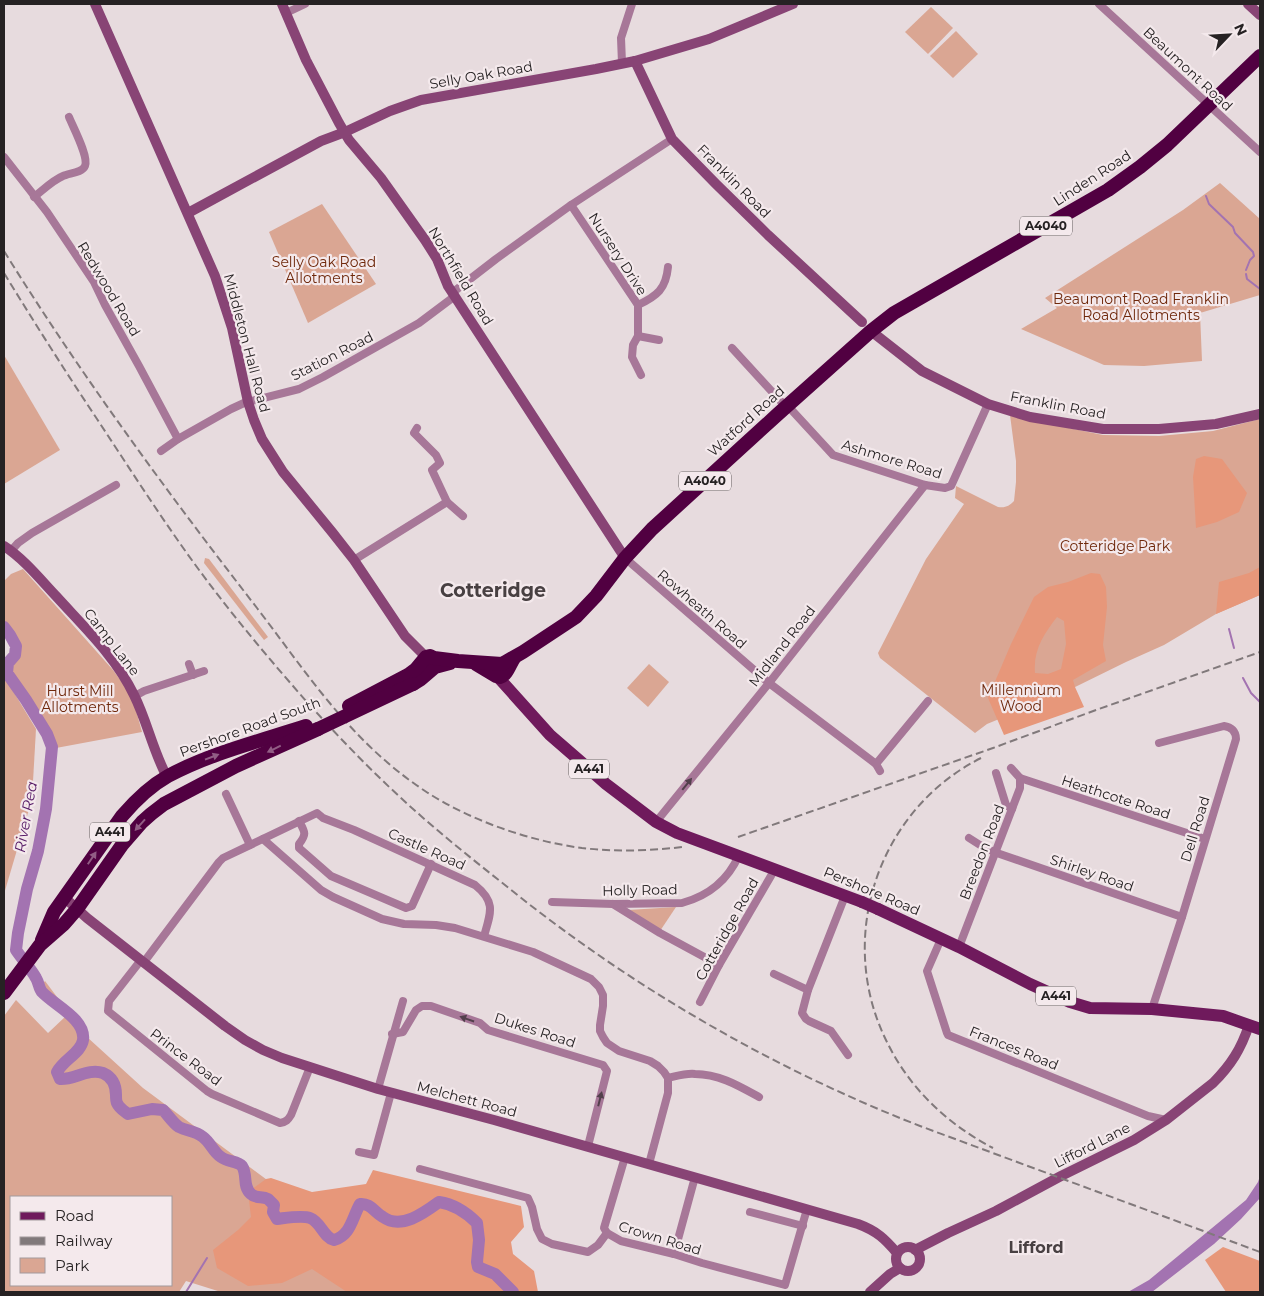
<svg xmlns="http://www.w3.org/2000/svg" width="1264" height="1296" viewBox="0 0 1264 1296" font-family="Montserrat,sans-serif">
  <rect width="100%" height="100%" fill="#e7dbde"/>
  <g fill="#daa693" fill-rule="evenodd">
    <polygon points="931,7 953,28 928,54 905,32"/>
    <polygon points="956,31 978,54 953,78 930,56"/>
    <polygon points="1220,183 1260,219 1260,295 1200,313 1202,361 1144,366 1104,365 1021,329 1057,308 1045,298 1183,210"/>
    <polygon points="322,204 376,284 308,323 269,232"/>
    <polygon points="4,355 60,450 4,484"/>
    <path d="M1010,415L1030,420L1103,435L1159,436L1213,431L1260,419V595L1216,614L1164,645L1126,662L1069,690L987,724L975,733L880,658L878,653L926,559L964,504L955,498L956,486L998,507C1006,508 1009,506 1014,501L1016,482V461Z"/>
    <polygon points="205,558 209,559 268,637 264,640 204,563"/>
    <polygon points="23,569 113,670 132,696 142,732 56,748 46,728 11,670 17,657 18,648 12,633 4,622 4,581 11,574"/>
    <polygon points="649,664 669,682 648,707 627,688"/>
    <polygon points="4,676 36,729 32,799 4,894"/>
    <polygon points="676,907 660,931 628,910"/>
    <path d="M45,981L87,1037L143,1088L282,1191L360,1292H221L186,1281L179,1292H4V1016L16,1000L48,1033L66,1016L52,1007L36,991ZM11,1197H171V1285H11Z"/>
  </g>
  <g fill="#e7977a" fill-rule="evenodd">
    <polygon points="1204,456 1222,459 1247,493 1239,512 1217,522 1196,528 1193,477 1196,459"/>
    <polygon points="1260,567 1260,595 1216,614 1219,582 1249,573"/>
    <path d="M1091,573L1100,574L1106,587L1107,607L1103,645L1106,661L1073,680L1075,687L1084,707L1004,735L988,698L1011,644L1034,597L1048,587L1068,582ZM1057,617L1064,621L1066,644L1061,669L1048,674L1035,673C1033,650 1044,634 1057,617Z"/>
    <polygon points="373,1170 521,1206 524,1227 511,1242 513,1254 534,1271 538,1292 347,1292 312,1269 282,1283 248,1286 217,1268 213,1250 238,1230 251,1217 248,1192 266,1179 271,1178 312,1192 366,1184"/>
    <polygon points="1223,1247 1260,1261 1260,1292 1226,1292 1205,1260"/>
  </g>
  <polygon fill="#a373b1" points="1260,1176 1260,1198 1241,1219 1214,1244 1152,1292 1128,1292 1149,1280 1246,1200 1258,1182"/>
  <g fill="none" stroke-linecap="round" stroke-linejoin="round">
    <g stroke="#a373b1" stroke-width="2">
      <polyline points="1206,196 1209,204 1233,227 1235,233 1253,252 1254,256 1250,260 1246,270"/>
      <polyline points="1246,274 1247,279 1260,289"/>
      <polyline points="1229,629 1234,648"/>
      <polyline points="1243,678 1251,693 1260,702"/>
      <polyline points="186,1292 207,1258"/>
    </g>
    <path stroke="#a373b1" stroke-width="12" d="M4,627L10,635L16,646L15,655L8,663L7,673L26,700L47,734L52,747L46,809L38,851L27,889L18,933L16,950C22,959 31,969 36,978C39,983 39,989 42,992C54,1005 86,1019 83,1040C81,1053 64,1059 57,1072L60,1079C74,1080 88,1068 103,1073C112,1077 116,1085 116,1095C116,1098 116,1101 117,1103C119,1108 124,1111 128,1114L152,1109L163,1110C168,1115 173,1123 179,1127C187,1131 196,1131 203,1137C211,1143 213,1152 221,1157C227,1162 238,1161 242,1166C248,1175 242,1186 251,1194C256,1199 262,1196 268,1199C270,1201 272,1203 274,1205L273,1212L277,1219C286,1218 302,1215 310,1218C321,1222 323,1237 334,1240C351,1235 352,1218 360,1204C371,1203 374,1212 383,1217C401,1230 424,1213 439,1202C453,1204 467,1213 477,1223L479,1240L477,1262L478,1267L495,1274L513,1292"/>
    <g stroke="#a77798" stroke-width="8">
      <polyline points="1099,4 1260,152"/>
      <polyline points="286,13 305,4"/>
      <polyline points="622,63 621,38 632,4"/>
      <polyline points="4,157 47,212 94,282 105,305 139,366 178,439"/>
      <path d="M34,197C43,190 53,180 63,176C69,173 82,173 85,166C89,157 73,127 69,117"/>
      <polyline points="571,205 638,305 638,336 633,345 632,357 641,375"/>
      <polyline points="452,293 496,259 571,205 672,139"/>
      <path d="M638,305C657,296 666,289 668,267"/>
      <polyline points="638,336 659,340"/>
      <polyline points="732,348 786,407"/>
      <polyline points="787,405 833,455 925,485 945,488 951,486 988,404"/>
      <polyline points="161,451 178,439 231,409 244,403 299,389 323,377 419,323 455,296"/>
      <polyline points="447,502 463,516"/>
      <polyline points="11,551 18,543 32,533 116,485"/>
      <polyline points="625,558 769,683 876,764 880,771"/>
      <polyline points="354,560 447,502 432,470 440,463 436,455 414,433 417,428"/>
      <polyline points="189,664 193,675"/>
      <polyline points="135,696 144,691 204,671"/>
      <polyline points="876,764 928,701"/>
      <polyline points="996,773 1006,805 1012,809"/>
      <polyline points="1020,778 1205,839"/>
      <polyline points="226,794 250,845"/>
      <path d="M299,821C305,832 307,834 299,844V848L331,876L406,908L412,906L431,864"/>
      <polyline points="656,822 769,683 925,485"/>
      <polyline points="969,838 980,845 994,852 1182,917"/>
      <polyline points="263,839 321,890 333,897 382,919 404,924 436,925 455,928 533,952 591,979 599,987 603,995 603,1006 600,1025 600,1031 603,1037 607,1043 619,1051 650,1061 658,1066 664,1072 668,1078 668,1093 649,1164"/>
      <polyline points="845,896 808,990 802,1013 806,1019 809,1021 831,1031 848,1055"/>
      <path d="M552,902L613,904L682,903C708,896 728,880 739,855"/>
      <polyline points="613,904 660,933 719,965"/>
      <polyline points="941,939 927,971 947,1033 948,1035 1148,1116 1166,1120"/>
      <polyline points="959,947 1020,788 1020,778 1011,768"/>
      <path d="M141,960L109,1001L108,1011L207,1091L212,1094L280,1123C286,1122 288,1120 291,1115L310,1067"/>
      <path d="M144,962L219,862L223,858L317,813L323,818L354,830L475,885C496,902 491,912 484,936"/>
      <polyline points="774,974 808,990"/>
      <polyline points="700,1002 719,965 775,869"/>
      <path d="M1152,1009L1182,917L1236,739C1236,731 1231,727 1224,726L1159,743"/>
      <polyline points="392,1034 403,1032 416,1010 422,1006 431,1006 480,1023 488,1030 603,1065 607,1071 588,1146"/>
      <path d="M668,1078C677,1076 686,1073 695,1074C719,1074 739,1086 759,1097"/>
      <polyline points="378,1089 403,1001"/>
      <polyline points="359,1152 374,1155 391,1093"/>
      <polyline points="420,1169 528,1198 532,1207 537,1229 542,1239 552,1244 588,1252 598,1245 607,1233 621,1241 674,1254 702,1263 785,1285 807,1209"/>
      <polyline points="750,1212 803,1226"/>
      <polyline points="607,1233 604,1228 625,1157"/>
      <polyline points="674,1254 695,1177"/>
    </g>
    <g stroke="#884475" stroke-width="10">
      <polyline points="95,4 215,276 232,328 248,402 254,420 262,439 283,472 332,532 354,560 405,636 426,657"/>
      <polyline points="282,4 306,60 339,123 349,140 381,178 425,240 437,259 448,286 625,558"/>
      <polyline points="1248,4 1260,15"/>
      <polyline points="635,61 672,139 716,184 768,235 862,322"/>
      <polyline points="188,213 321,141 345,132 390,111 421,100 596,69 635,61 709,39 793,4"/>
      <polyline points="871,331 922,371 988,404 1030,417 1103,429 1159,429 1216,424 1260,414"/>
      <path d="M4,546C24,559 40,579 56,596C84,627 116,657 134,695C147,721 153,751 167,777"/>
      <path d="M65,898L87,918L225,1026L245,1040L263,1050L282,1058L378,1089L494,1120L858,1224C877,1231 885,1239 897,1253"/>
      <circle cx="908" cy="1259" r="12"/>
      <path d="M915,1250L948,1233L996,1211L1061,1176L1134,1140L1166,1120L1213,1083C1231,1065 1241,1049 1249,1025"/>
      <polyline points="870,1292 890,1274 900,1268"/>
    </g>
    <g stroke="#6f1a5c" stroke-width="12">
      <polyline points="498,677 550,735 580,761 606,784 656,822 677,833 862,902"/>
      <polyline points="878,909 959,947 1030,984 1070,1002 1090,1008 1152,1009 1223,1016 1260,1029"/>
    </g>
    <g stroke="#510041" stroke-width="14">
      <path d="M476,664L496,676L500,677C507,675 510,664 514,658"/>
      <polyline points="413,684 421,679 435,667 450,663"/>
      <polyline points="349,706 408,675 416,669 426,657 430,656 434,658 458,661 502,664 523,652 576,617 596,596 625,558 652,529 778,414 871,331 894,313 1108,190 1140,167 1167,145 1260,56"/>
      <path d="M42,940L54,912L122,816C134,802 152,785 168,776C211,753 260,741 306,726"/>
      <polyline points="4,993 40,945 64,924 77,909 122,845 142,822 151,814 164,804 236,766 318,729"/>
    </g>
    <g stroke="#81797b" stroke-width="2" stroke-dasharray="8 4" stroke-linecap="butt">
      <path d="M4,251C81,375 167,492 257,608C309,676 351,742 425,791C469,820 529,841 582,848C615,852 649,851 682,847"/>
      <path d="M4,273C34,322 65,371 97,419C124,460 151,502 179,542C218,598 262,651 307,702C343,742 381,781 421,816C455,846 490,873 525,901C644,994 779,1071 920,1126L1260,1252"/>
      <path d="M981,758C876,811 834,942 889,1046C912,1091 949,1125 993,1148"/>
      <polyline points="738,837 993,748 1096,710 1260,652"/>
    </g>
    <polyline stroke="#6f1a5c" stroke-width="12" points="862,902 878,909"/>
    <polyline stroke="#510041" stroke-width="14" points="318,729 413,684"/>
  </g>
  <defs><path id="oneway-solid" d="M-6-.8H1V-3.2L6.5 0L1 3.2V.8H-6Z" transform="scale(1.25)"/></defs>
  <g fill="#925d85">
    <use href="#oneway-solid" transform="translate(274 749) rotate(154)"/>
    <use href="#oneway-solid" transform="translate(212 757) rotate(-21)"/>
    <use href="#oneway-solid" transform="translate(140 825) rotate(132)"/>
    <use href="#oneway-solid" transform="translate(92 858) rotate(-56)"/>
  </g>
  <g fill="#53404c">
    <use href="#oneway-solid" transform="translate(687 784) rotate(-51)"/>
    <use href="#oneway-solid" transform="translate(467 1019) rotate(-161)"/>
    <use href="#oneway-solid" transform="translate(600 1099) rotate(-76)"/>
  </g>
  <g text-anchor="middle" stroke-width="4.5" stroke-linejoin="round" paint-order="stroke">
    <g fill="#f4e9ec" stroke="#645e5f" stroke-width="1">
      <rect x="1020" y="216.5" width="52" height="19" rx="4"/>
      <rect x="679" y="471.5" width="52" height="19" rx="4"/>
      <rect x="569" y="759.5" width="40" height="19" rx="4"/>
      <rect x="90" y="822.5" width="40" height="19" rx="4"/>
      <rect x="1036" y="986.5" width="40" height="19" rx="4"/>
    </g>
    <g font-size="12" font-weight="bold" fill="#262223">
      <text x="1046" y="230">A4040</text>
      <text x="705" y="485">A4040</text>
      <text x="589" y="773">A441</text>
      <text x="110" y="836">A441</text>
      <text x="1056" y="1000">A441</text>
    </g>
    <g font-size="14" fill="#262223" stroke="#f4e9ec">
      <text transform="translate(1188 69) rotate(43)" y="5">Beaumont Road</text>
      <text transform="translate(481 75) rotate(-10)" y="5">Selly Oak Road</text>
      <text transform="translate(1092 178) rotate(-33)" y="5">Linden Road</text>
      <text transform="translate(734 181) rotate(45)" y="5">Franklin Road</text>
      <text transform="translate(618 254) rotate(57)" y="5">Nursery Drive</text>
      <text transform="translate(461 276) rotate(59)" y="5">Northfield Road</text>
      <text transform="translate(109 289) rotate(59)" y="5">Redwood Road</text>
      <text transform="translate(247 343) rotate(75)" y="5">Middleton Hall Road</text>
      <text transform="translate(332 356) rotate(-27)" y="5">Station Road</text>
      <text transform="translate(1058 405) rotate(11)" y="5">Franklin Road</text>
      <text transform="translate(746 421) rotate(-42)" y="5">Watford Road</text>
      <text transform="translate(892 459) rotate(17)" y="5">Ashmore Road</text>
      <text transform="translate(702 609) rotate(41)" y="5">Rowheath Road</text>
      <text transform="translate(112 642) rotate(52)" y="5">Camp Lane</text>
      <text transform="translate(782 646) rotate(-52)" y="5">Midland Road</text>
      <text transform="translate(250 727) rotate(-20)" y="5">Pershore Road South</text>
      <text transform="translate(1116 797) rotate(18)" y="5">Heathcote Road</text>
      <text transform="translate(1195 829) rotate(-73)" y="5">Dell Road</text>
      <text transform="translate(427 849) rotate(24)" y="5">Castle Road</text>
      <text transform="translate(982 852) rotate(-69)" y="5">Breedon Road</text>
      <text transform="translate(1092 873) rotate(19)" y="5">Shirley Road</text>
      <text transform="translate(640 890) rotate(-1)" y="5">Holly Road</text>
      <text transform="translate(872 891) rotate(23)" y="5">Pershore Road</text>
      <text transform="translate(727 929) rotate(-61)" y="5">Cotteridge Road</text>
      <text transform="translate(535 1030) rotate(18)" y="5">Dukes Road</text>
      <text transform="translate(1014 1048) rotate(22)" y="5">Frances Road</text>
      <text transform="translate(186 1057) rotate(37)" y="5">Prince Road</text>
      <text transform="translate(467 1099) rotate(15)" y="5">Melchett Road</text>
      <text transform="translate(1092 1145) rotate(-27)" y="5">Lifford Lane</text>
      <text transform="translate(660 1238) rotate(17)" y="5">Crown Road</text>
    </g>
    <g font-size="14" fill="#6f280b" stroke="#f4e9ec">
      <text x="324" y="267">Selly Oak Road<tspan x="324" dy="16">Allotments</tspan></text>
      <text x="1141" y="304">Beaumont Road Franklin<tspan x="1141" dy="16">Road Allotments</tspan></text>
      <text x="1115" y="551">Cotteridge Park</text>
      <text x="1021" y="695">Millennium<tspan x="1021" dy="16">Wood</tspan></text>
      <text x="80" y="696">Hurst Mill<tspan x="80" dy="16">Allotments</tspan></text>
    </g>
    <g font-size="15" font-style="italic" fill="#561a66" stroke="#f4e9ec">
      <text transform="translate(26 817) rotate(-80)" y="5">River Rea</text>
    </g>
    <g font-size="16" font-weight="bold" fill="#484042" stroke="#f4e9ec">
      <text x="1036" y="1253">Lifford</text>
    </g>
    <g font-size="19" font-weight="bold" fill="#484042" stroke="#f4e9ec">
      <text x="493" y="597">Cotteridge</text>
    </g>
  </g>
  <rect width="1264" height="1296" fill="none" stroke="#262223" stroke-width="10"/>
  <rect x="10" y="1196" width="162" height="90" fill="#f4e9ec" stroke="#a2999c"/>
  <rect x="20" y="1212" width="25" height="8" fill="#6f1a5c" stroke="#a2999c"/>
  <text x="55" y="1221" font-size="15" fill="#262223">Road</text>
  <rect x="20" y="1237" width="25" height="8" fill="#81797b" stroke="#a2999c"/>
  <text x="55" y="1246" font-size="15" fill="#262223">Railway</text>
  <rect x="20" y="1258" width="25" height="15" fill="#daa693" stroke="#a2999c"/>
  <text x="55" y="1271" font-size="15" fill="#262223">Park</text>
  <g transform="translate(1229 35) rotate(65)" stroke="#f4e9ec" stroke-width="4" paint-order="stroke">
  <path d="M0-4L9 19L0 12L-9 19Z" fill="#262223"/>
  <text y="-8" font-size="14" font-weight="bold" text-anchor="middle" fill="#262223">N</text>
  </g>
</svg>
